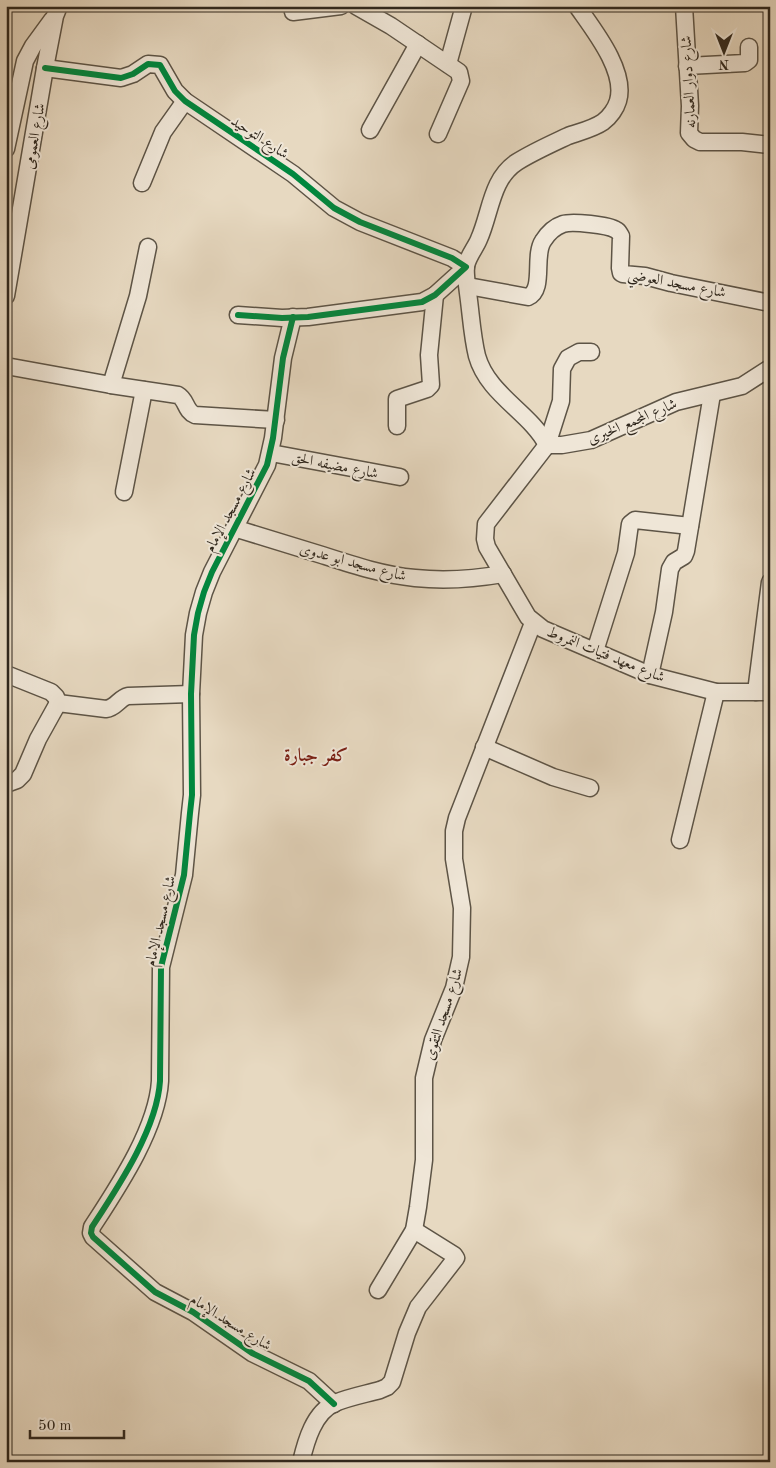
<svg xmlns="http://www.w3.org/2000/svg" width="776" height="1468" viewBox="0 0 776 1468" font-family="'Old Standard TT',Amiri,serif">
  <rect width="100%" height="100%" fill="#e7d9c1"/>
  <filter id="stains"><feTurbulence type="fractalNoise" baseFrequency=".004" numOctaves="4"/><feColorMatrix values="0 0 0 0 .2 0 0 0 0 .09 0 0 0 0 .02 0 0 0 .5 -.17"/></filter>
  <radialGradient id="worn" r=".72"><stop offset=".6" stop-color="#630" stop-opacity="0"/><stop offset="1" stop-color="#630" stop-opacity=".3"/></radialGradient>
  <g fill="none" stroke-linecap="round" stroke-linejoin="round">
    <g stroke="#5d5446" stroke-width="19">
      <g id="minor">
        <polyline points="356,6 391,26 459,72 461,81 438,134"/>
        <polyline points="684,6 690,106 689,133 694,139 700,142 742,142 770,145"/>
        <polyline points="293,12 341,6"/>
        <polyline points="448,64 464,6"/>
        <polyline points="687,66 745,63 749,60 749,47"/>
        <polyline points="45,68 121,78 133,74 148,64 160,65 175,91 185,101 293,174 334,208 360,222 452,258 466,267 435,295 422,302 308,317 282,318 238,315"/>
        <polyline points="370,130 418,44"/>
        <polyline points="6,149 25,61 33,46 52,20"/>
        <polyline points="142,183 163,132 185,101"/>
        <path d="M468,286L528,297C545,290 533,256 543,241C548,233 554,227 563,224C572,221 609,225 616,230C619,231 619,233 621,236L620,268L621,273L623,274L645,276L671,283L770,303"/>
        <polyline points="6,296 45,68 55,16 59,6"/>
        <path d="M293,317L283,358L273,438L267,465L212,572L204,592L198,613L194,635L191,694L192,795L190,813L184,875L161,967L160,1081C157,1129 118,1187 92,1227L91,1233L93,1237L155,1292L193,1312L252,1353L309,1381L334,1404"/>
        <polyline points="591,352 579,352 568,358 562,369 561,401 547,445 486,524 485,539 487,547 528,617 543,629 650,675 716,692 770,692"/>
        <path d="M6,366L111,385L178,395C187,400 185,411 195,415L276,420"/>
        <polyline points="111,385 138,296 148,247"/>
        <polyline points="397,426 397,399 427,389 431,385 429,355 435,295"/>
        <path d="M547,445C530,412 488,395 477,356C472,336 471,314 468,293C467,284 465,274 466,266C468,256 476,247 479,239C491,212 491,179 517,162C533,152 551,144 568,136C579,132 593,129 603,122C610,117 616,108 618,101C627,71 593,29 577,6"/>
        <polyline points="547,445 562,445 591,440 676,402 742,386 770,368"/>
        <polyline points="271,453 400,477"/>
        <polyline points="124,492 144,390"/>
        <path d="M234,528C264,537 293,546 322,555C353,565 383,575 415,578C445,581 474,579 503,574"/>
        <polyline points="595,651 626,553 630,524 635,520 690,526"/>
        <polyline points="6,674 51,692 56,697 58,703"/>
        <polyline points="650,675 664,612 670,569 674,562 684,556 686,551 712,394"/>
        <polyline points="756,692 770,582"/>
        <polyline points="484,747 553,777 590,788"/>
        <path d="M6,784L17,780L23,774L38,739L58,703L106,709C116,708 119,698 128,696L191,694"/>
        <polyline points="680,840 716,692"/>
        <polyline points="378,1290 414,1230 418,1207 424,1160 424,1078 433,1040 454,988 461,957 462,908 454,859 454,831 457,818 533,623"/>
        <path d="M301,1462C306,1441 314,1412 335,1403C349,1397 366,1394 380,1390L387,1387L392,1382L407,1333L418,1307L456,1258L454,1255L414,1230"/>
      </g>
    </g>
    <use href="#minor" stroke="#efe6d7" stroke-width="16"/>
    <g stroke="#efe6d7" stroke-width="9">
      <g id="cycleway">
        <polyline points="45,68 121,78 133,74 148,64 160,65 175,91 185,101 293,174 334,208 360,222 452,258 466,267 435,295 422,302 308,317 282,318 238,315"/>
        <path d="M293,317L283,358L273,438L267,465L212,572L204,592L198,613L194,635L191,694L192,795L190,813L184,875L161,967L160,1081C157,1129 118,1187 92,1227L91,1233L93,1237L155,1292L193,1312L252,1353L309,1381L334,1404"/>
      </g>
    </g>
    <use href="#cycleway" stroke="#00873e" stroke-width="6"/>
  </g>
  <g text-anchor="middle" stroke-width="4" stroke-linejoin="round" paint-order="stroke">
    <g font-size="15" fill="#2f271d" stroke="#efe6d7">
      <text transform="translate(688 82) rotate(-93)" y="5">شارع دوار العمارنه</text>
      <text transform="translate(34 136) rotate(-80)" y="5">شارع العمومى</text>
      <text transform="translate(260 137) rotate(33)" y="5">شارع التوحيد</text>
      <text transform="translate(677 283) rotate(11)" y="5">شارع مسجد العوضي</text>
      <text transform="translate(632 421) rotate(-23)" y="5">شارع المجمع الخيرى</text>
      <text transform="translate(335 465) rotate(11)" y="5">شارع مضيفه الحق</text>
      <text transform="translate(230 510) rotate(-62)" y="5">شارع مسجد الإمام</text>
      <text transform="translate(353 562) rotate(15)" y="5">شارع مسجد ابو عدوى</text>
      <text transform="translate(606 654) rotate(22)" y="5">شارع معهد فتيات النمروط</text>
      <text transform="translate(160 921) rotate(-77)" y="5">شارع مسجد الإمام</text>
      <text transform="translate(443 1014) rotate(-72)" y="5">شارع مسجد التقوى</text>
      <text transform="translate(231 1322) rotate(32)" y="5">شارع مسجد الإمام</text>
    </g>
    <g font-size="18" font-weight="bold" fill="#7a1f14" stroke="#efe6d7">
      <text x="316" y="761">كفر جبارة</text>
    </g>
  </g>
  <rect width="776" height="1468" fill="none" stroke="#e7d9c1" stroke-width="25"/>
  <rect x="8" y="8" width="761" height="1453" fill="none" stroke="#2f271d" stroke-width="2.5"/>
  <rect x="12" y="12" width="751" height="1443" fill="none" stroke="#2f271d"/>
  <g transform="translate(724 52) rotate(180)" stroke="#efe6d7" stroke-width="4" paint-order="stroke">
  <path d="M0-4L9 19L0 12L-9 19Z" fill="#2f271d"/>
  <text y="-8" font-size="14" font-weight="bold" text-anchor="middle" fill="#2f271d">N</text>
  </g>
  <path d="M30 1430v8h94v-8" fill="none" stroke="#2f271d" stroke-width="2.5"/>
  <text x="38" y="1430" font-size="15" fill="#2f271d" stroke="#efe6d7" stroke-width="4" paint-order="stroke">50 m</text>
  <rect width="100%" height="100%" filter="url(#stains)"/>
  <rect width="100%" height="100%" fill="url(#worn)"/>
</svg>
